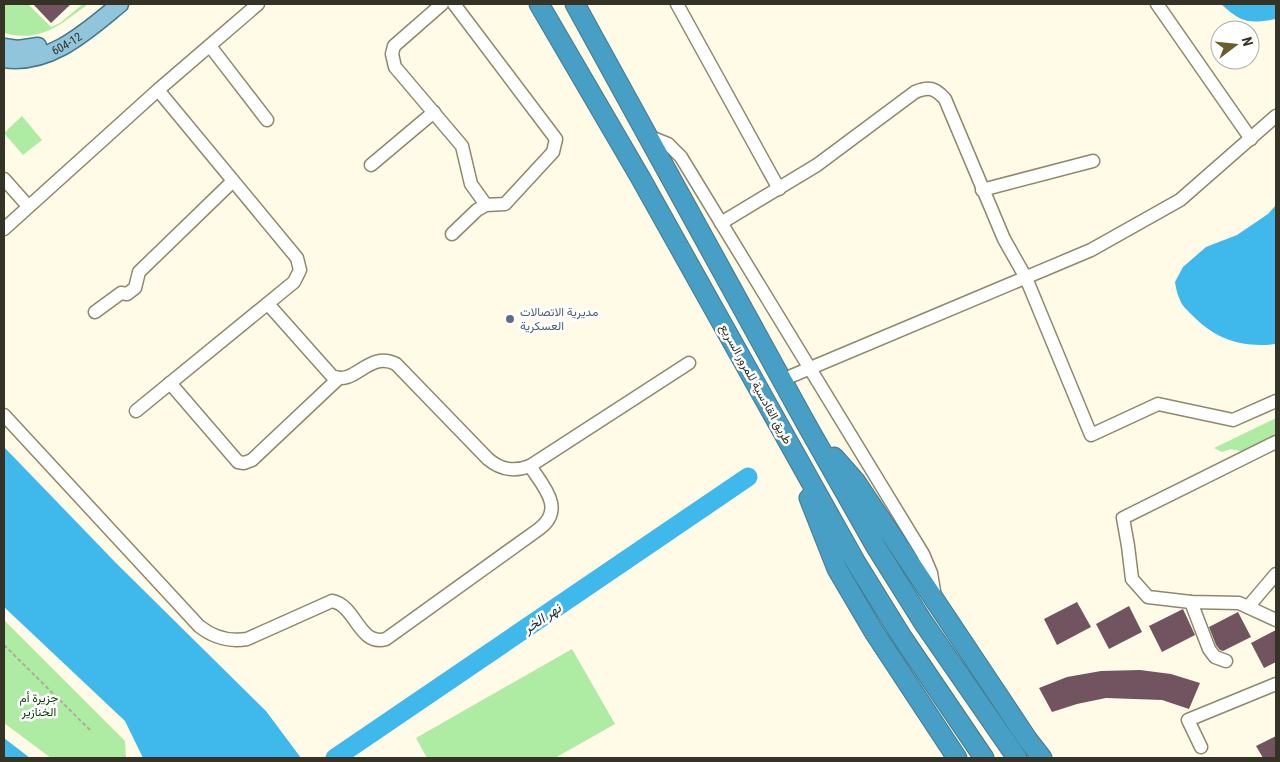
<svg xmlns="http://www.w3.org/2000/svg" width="1280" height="762" viewBox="0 0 1280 762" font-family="'Roboto Condensed',Vazirmatn,sans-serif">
  <rect width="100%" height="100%" fill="#fffbe7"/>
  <g fill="#aeeba3">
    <path d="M4,4H28L51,27L60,23L83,4H88C60,25 41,43 4,33Z"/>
    <polygon points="22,116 42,140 23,155 4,133"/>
    <polygon points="1276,418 1276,437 1245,452 1231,449 1222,452 1214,448"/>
    <polygon points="4,620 125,741 126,758 51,758 4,723"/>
    <polygon points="572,649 615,724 555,758 427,758 416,738"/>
  </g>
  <g fill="#3fb8ec">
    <path d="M1221,4H1276V19C1249,24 1242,23 1221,4Z"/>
    <path d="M1276,205V344C1243,348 1216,340 1192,315C1188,311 1182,306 1180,300C1177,294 1176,288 1175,282L1183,267L1206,247L1237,235L1268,214Z"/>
    <polygon points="4,447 117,564 266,711 301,758 143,758 125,721 4,607"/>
    <polygon points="4,738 30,758 4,758"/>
  </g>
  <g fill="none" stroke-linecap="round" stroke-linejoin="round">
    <polyline stroke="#3fb8ec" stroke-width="19" points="335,758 748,477"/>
  </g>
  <g fill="#725461">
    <polygon points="33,4 71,4 51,23"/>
    <polygon points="1077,602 1091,627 1057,645 1044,619"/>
    <polygon points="1129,606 1142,632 1109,649 1096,624"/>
    <polygon points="1183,609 1195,635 1162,652 1149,626"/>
    <polygon points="1238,612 1251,637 1223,651 1220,650 1216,645 1209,627"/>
    <polygon points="1276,630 1276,662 1264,668 1251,643"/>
    <polygon points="1140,670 1171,674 1200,683 1189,709 1162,700 1106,698 1077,704 1052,712 1039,688 1067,677 1101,671"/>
    <polygon points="1276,736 1276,758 1263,758 1256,746"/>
  </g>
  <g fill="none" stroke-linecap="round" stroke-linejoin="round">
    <g stroke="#8f896b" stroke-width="15">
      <g id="minor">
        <polyline points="442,4 394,46 392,54 395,67 462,146 471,184 486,205"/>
        <polyline points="677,4 779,189"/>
        <polyline points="1157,4 1251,139"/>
        <polyline points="210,46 267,120"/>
        <polyline points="648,136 668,144 681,157 923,554 931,573 935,597"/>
        <polyline points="371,165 434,112"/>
        <polyline points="4,179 28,206"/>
        <polyline points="982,190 1093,161"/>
        <path d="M721,223L817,165L915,92C929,86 935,88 945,99L1004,239L1026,278L1091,435L1158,404L1233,420L1276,401"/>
        <polyline points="4,229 158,90 258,4"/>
        <polyline points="452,234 477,210 486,205 505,204 553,152 556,139 454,4"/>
        <path d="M268,304L332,376C355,387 368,350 396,364L488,459C501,470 514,472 530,466L689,363"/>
        <polyline points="95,312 121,293 127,294 135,288 139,272 233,181"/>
        <polyline points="782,380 1091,250 1180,200 1276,116"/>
        <polyline points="170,383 238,462 244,463 252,460 339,378"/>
        <polyline points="136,411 294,282 300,270 297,258 158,90"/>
        <path d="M4,415L199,626C214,638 229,642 247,639L332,601C356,605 359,647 386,639L539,529C566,509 543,486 530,466"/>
        <polyline points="1276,442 1123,518 1128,546 1132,579 1148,597 1191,602 1239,603 1276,620"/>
        <polyline points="1191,602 1209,649 1215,657 1226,661"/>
        <polyline points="1248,607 1276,574"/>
        <polyline points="1201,747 1188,720 1276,684"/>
      </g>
    </g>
    <g stroke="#41798d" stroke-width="19">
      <g id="major">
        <polyline points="4,47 18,49 38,46"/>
        <path id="s1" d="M4,59C50,66 87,31 120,4"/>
      </g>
    </g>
    <g stroke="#41798d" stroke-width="21">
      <g id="highway">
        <polyline points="539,4 640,177 855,561 902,637 984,758"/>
        <polyline points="575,4 804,420 876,547 923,622 1017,758"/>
        <polyline points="834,457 856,482 1028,740 1042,758"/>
        <polyline points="809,498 837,569 874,632 957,758"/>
      </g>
    </g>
    <polyline stroke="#b0ac9b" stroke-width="2" stroke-dasharray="4 2.5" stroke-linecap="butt" points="4,645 91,731"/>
    <use href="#minor" stroke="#fff" stroke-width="12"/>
    <use href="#major" stroke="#91c5dc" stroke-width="16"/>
    <use href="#highway" stroke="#479fc5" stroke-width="19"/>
  </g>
  <circle fill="#5c6f8a" stroke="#fff" stroke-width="2" cx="510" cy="319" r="5"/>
  <g text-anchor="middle" stroke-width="5" stroke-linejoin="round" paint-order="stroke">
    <g font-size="12" fill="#353326" stroke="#fff">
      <text dy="4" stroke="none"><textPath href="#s1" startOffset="66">604-12</textPath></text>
      <text transform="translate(756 384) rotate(61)" y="4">طريق القادسية للمرور السريع</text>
    </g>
    <g font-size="12" fill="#4e5e75" stroke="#fff" text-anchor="start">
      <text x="520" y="316">مديرية الاتصالات<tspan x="520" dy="14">العسكرية</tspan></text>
    </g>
    <g font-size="12" fill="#13400a" stroke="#fff">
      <text x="39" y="702">جزيرة أم<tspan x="39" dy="14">الخنازير</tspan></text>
    </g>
    <g font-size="14" font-style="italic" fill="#192d37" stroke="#fff">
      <text transform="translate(542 618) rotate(-34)" y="5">نهر الخر</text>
    </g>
  </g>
  <rect width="1280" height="762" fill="none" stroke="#353326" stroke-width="10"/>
  <g transform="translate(1235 45) rotate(74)"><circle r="24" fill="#ffffff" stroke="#aeada8"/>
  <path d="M0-4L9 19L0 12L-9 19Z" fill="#695f2b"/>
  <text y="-8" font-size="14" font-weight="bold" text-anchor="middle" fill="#353326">N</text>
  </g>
</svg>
